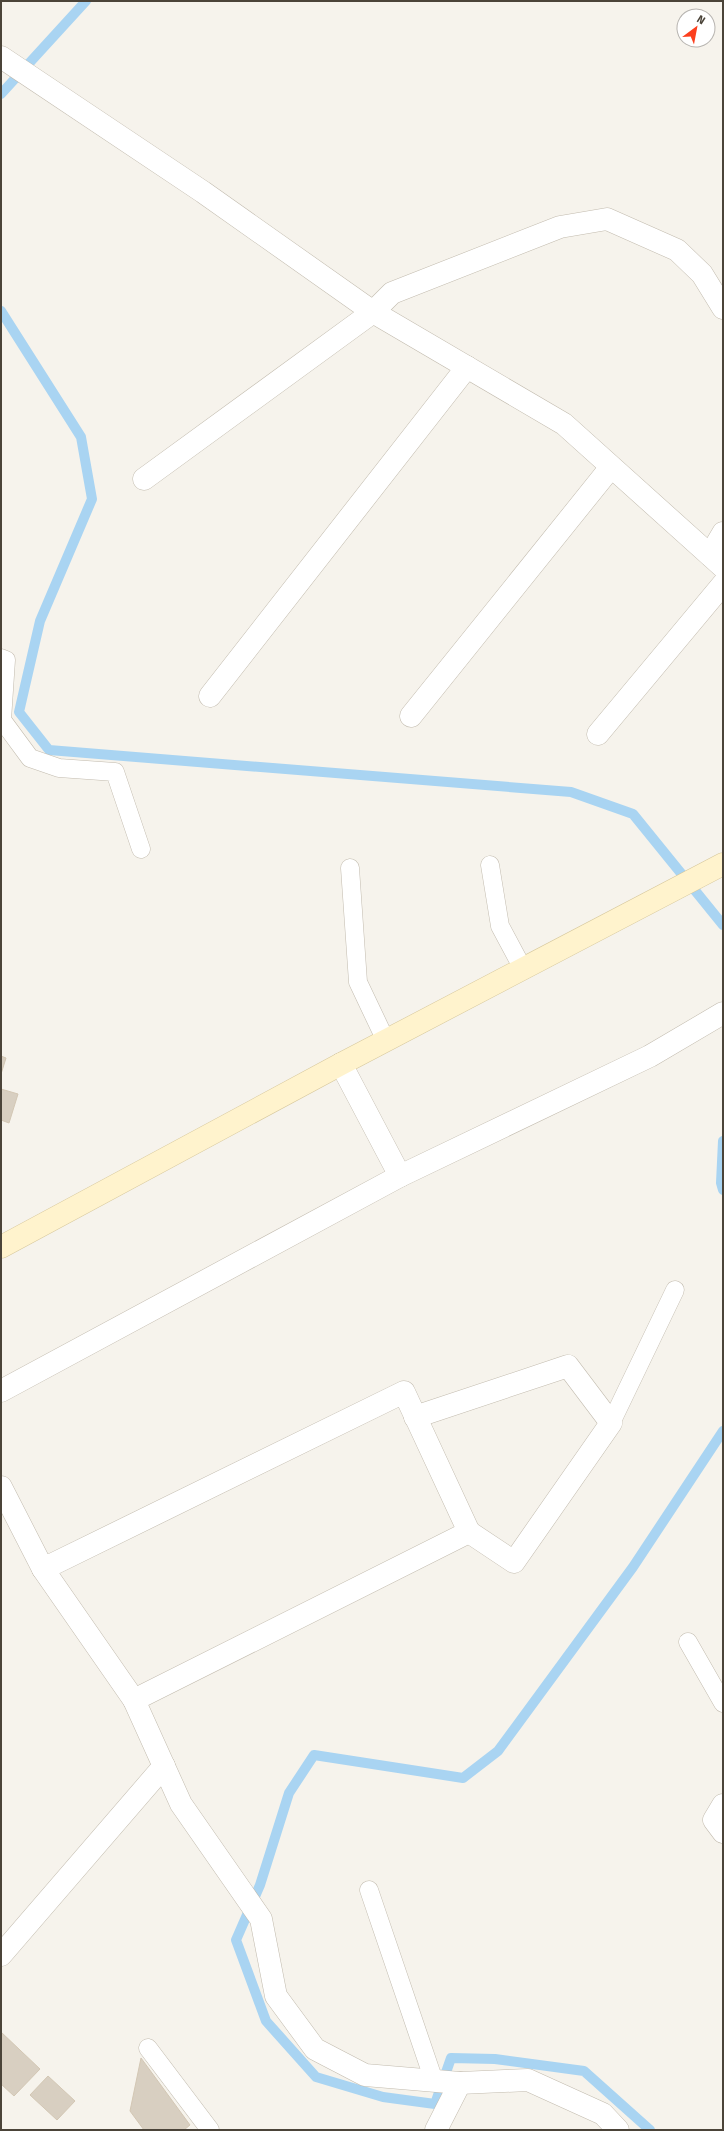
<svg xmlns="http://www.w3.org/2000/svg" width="724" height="2131" viewBox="0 0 724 2131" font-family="'Fira Sans',sans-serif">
  <rect width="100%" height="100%" fill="#f6f3ec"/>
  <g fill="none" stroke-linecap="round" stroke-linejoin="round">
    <g stroke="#a9d4f2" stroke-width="10">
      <polyline points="1,94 86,1"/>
      <polyline points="1,311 81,437 92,499 40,621 19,712 49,750 571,792 633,814 723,925"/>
      <polyline points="723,1141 721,1183 723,1190"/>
      <polyline points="650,2130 584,2071 495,2059 451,2058 435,2104 383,2097 316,2077 266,2021 236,1940 260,1885 289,1793 314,1755 463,1778 498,1751 633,1567 723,1431"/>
    </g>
  </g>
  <g fill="#d8cfc1" stroke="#d3c7b4">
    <polygon points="1,1056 6,1058 1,1074"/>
    <polygon points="1,1089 18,1094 9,1123 1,1120"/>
    <polygon points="1,2032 40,2069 14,2096 1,2084"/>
    <polygon points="141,2058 190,2125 184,2130 144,2130 130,2111"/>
    <polygon points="48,2076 75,2101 57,2120 30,2095"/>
  </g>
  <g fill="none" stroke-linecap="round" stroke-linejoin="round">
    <g stroke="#c2bbae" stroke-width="19">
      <g id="lane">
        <polyline points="1,658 6,660 2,720 30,758 59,768 115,772 141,849"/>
        <polyline points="490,865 500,926 523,969"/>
        <polyline points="350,868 358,982 386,1041"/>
        <polyline points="611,1423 675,1290"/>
        <polyline points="688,1642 723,1703"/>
        <polyline points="369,1890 434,2081"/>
        <polyline points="148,2048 210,2130"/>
      </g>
    </g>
    <g stroke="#c2bbae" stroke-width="23">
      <g id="street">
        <polyline points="1,57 203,192 373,312 564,424 723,567"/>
        <polyline points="144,479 373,312 392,293 560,227 607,219 677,250 702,274 723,308"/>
        <polyline points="710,555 723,533"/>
        <polyline points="210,696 467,367"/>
        <polyline points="411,716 611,467"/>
        <polyline points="598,734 723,584"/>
        <polyline points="341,1064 400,1176 650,1056 723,1013"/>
        <polyline points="1,1391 400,1176"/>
        <polyline points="415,1417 568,1366 611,1423 514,1562 469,1532"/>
        <polyline points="1,1487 43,1569 404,1392 469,1532 134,1700"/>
        <polyline points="43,1569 134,1700 181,1804 261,1919 276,1996 315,2049 365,2075 460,2083 528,2080 603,2114 618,2130"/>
        <polyline points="723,1805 714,1820 723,1832"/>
        <polyline points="1,1955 164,1766"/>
        <polyline points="436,2130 460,2083"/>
      </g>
    </g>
    <g stroke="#d6c79b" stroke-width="23">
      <polyline id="secondary" points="1,1247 341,1064 723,864"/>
    </g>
    <use href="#lane" stroke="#fff" stroke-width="18"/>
    <use href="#street" stroke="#fff" stroke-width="22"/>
    <use href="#secondary" stroke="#fff3cd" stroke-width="22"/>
  </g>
  <rect width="724" height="2131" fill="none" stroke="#4b4439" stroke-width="4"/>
  <g transform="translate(696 28) rotate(32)"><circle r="19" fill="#ffffff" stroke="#b7b4b0"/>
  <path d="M0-3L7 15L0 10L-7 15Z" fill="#fc3f1d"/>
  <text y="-6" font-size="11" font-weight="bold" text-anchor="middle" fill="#4b4439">N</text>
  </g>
</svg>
